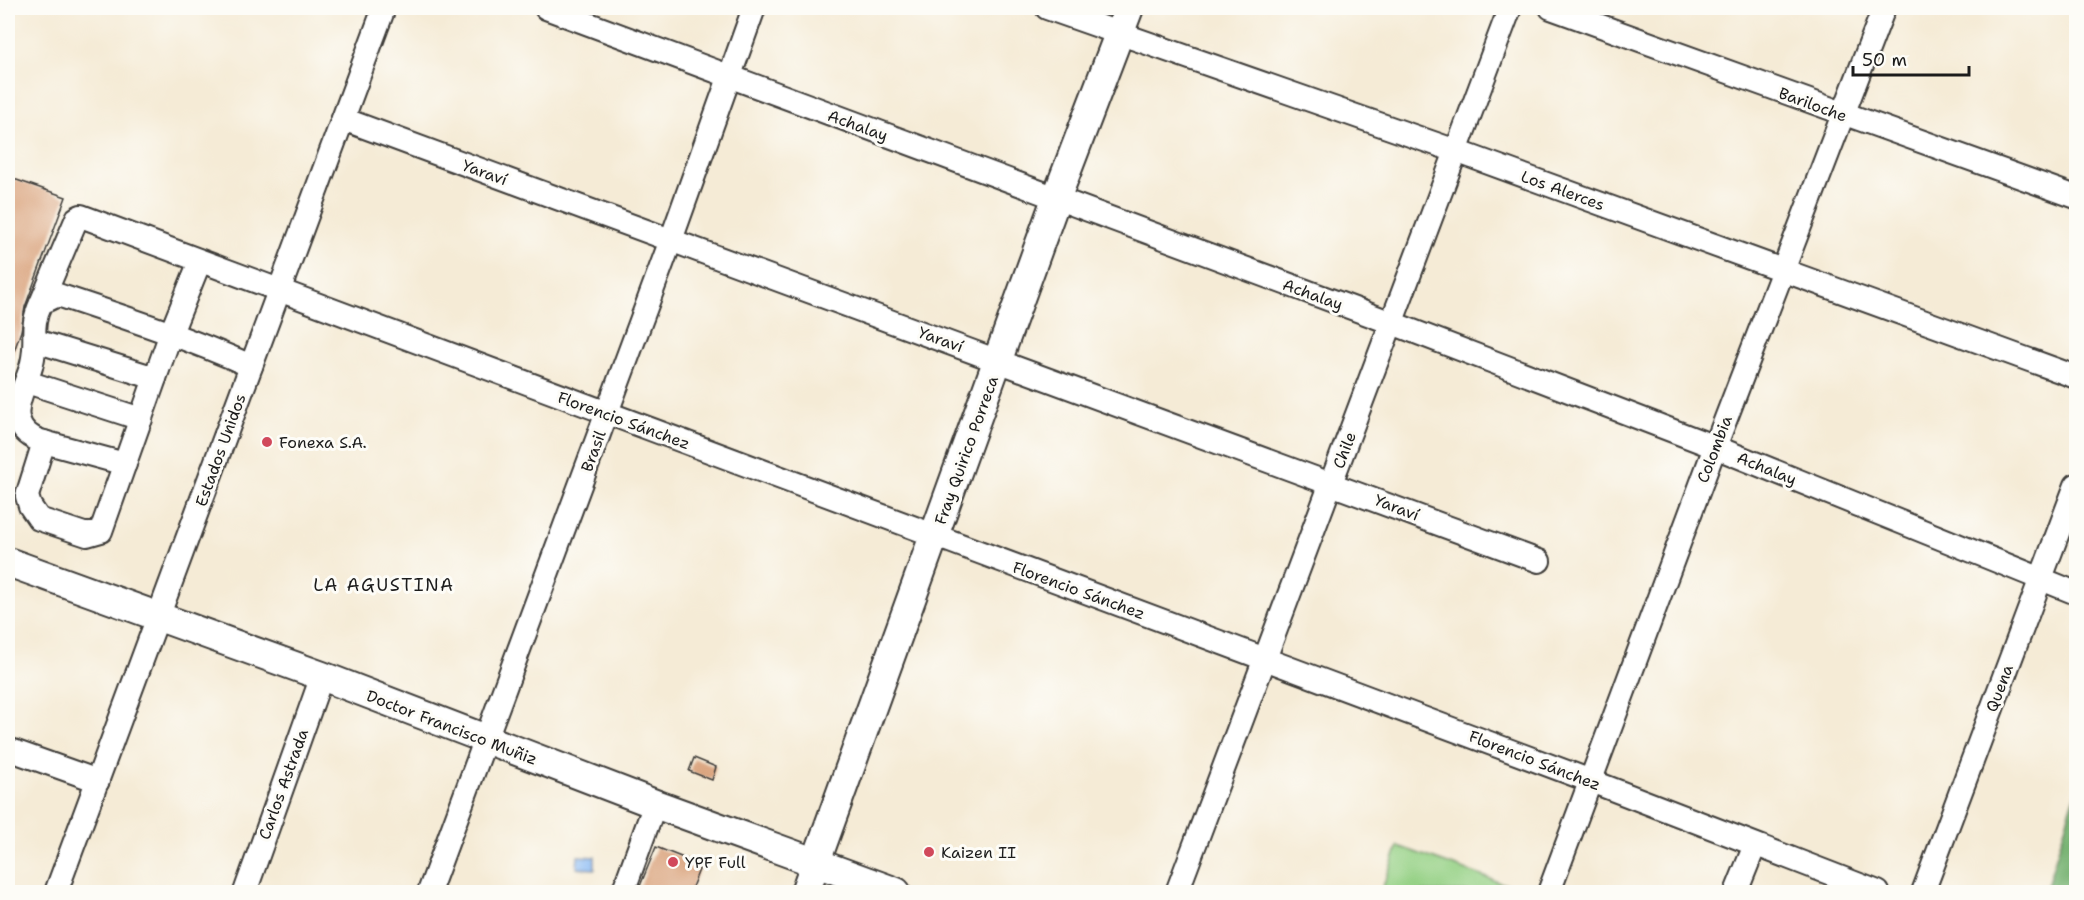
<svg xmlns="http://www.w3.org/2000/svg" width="2084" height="900" viewBox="0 0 2084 900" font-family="'Shantell Sans',sans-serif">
  <rect width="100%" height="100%" fill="#fdfcf7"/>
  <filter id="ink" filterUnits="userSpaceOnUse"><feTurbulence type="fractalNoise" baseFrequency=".0167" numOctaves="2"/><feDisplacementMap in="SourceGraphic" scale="12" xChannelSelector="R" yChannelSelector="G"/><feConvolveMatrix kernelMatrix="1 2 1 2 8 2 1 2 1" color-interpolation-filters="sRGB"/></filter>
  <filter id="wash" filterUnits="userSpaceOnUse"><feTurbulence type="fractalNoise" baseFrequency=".008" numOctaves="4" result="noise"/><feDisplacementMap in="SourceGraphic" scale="24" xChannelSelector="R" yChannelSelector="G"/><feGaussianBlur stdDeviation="1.35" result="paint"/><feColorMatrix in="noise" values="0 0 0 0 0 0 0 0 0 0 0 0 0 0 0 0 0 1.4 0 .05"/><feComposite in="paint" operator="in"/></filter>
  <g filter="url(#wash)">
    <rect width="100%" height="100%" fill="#f5ebd6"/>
    <polygon fill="#96d186" stroke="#597651" stroke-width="1.5" points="1398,846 1527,892 1381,892"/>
    <polygon fill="#78b373" stroke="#4a6848" stroke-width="1.5" points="2076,792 2076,892 2045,892"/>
    <polygon fill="#88b9f4" stroke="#526a88" stroke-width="1.5" points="578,856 595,857 595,869 577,868"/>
    <g id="blocks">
      <g fill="#d89f77">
        <polygon points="8,177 66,197 25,307 21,331 10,363"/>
        <polygon points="694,758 716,767 712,780 689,771"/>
        <polygon points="656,847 701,865 690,892 657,892 640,886"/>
      </g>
    </g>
  </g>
  <g filter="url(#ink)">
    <use href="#blocks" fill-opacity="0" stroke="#3d3b38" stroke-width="1.5"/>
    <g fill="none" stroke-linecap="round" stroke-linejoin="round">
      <g stroke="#3d3b38" stroke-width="26">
        <g id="minor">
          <polyline points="546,8 1392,323 1715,447 2076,593"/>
          <polyline points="1047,8 1456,151 2076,377"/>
          <polyline points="1551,8 2076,197"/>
          <polyline points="343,119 1539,561"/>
          <path d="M200,261L171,333L101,531L87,535L39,519L30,506L27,496L44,442C32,439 21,431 18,418C14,402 29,379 32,363C38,338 29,328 41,303L58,295C124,317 188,338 251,366"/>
          <polyline points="41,303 77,218 81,216 1591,781 1878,892"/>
          <polyline points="36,341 155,378"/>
          <polyline points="27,382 141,419"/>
          <polyline points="44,442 125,464"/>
          <polyline points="8,749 98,781"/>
          <polyline points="56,892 384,8"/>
          <polyline points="245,892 322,676"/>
          <polyline points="429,892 671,240 754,8"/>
          <polyline points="623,892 655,804"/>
          <polyline points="1177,892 1510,8"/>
          <polyline points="1549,892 1715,447 1884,8"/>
          <polyline points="1736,892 1755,845"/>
          <polyline points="1923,892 2076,485"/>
        </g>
      </g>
      <g stroke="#3d3b38" stroke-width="32">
        <g id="major">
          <polyline points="8,562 322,676 655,804 896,892"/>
          <polyline points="805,892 1056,199 1129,8"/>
        </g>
      </g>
      <use href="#minor" stroke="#fff" stroke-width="22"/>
      <use href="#major" stroke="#fff" stroke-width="28"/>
    </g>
  </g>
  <g fill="#d1495b" stroke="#fdfcf7" stroke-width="2">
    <circle cx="267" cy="442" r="6"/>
    <circle cx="929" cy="852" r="6"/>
    <circle cx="673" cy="862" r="6"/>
  </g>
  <g text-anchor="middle" stroke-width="6" stroke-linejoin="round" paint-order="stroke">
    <g font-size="16" fill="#1c1c1c" stroke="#fdfcf7">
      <text transform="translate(1813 104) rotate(20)" y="6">Bariloche</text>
      <text transform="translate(858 125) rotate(20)" y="6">Achalay</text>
      <text transform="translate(485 172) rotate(20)" y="6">Yaraví</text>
      <text transform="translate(1563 190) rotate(20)" y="6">Los Alerces</text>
      <text transform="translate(1313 294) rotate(20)" y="6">Achalay</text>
      <text transform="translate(941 339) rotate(20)" y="6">Yaraví</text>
      <text transform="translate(624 420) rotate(20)" y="6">Florencio Sánchez</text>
      <text transform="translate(1714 449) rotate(-69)" y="6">Colombia</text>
      <text transform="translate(220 450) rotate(-70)" y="6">Estados Unidos</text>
      <text transform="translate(966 450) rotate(-70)" y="6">Fray Quirico Porreca</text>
      <text transform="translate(1344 450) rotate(-69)" y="6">Chile</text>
      <text transform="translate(593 451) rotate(-70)" y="6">Brasil</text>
      <text transform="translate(1767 468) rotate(22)" y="6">Achalay</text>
      <text transform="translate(1397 507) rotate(21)" y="6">Yaraví</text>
      <text transform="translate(1079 590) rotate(20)" y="6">Florencio Sánchez</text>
      <text transform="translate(1999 688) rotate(-69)" y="6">Quena</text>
      <text transform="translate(452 727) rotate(21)" y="6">Doctor Francisco Muñiz</text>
      <text transform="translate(1535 760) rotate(21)" y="6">Florencio Sánchez</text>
      <text transform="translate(283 784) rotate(-70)" y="6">Carlos Astrada</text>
    </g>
    <g font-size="16" fill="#1c1c1c" stroke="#fdfcf7" text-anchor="start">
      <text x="279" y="448">Fonexa S.A.</text>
      <text x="941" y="858">Kaizen II</text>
      <text x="685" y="868">YPF Full</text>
    </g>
    <g font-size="18" letter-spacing="1.5" fill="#1c1c1c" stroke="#fdfcf7">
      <text x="384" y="591">LA AGUSTINA</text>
    </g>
  </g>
  <rect width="2084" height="900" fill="none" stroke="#fdfcf7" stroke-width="30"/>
  <path d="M1853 66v9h116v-9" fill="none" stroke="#1c1c1c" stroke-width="3"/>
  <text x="1862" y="66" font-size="18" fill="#1c1c1c" stroke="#fdfcf7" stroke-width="4.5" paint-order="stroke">50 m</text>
</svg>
